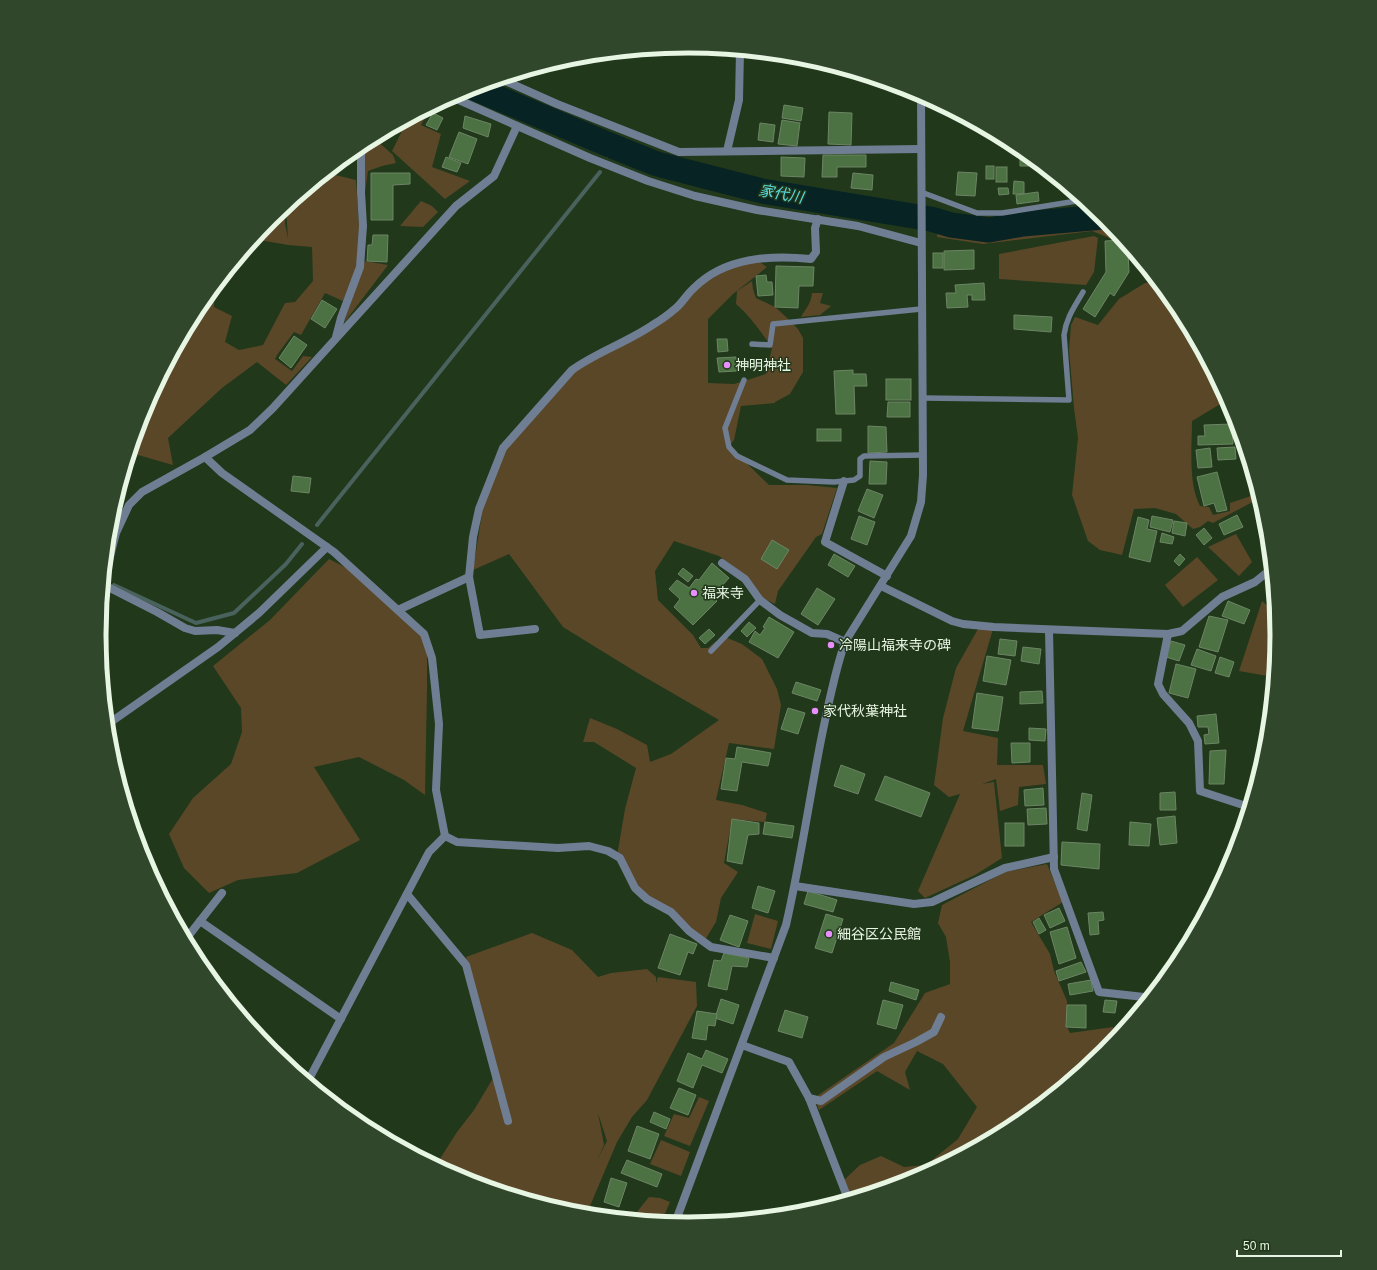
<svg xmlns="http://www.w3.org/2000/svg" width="1377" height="1270" viewBox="0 0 1377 1270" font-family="Arial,'Noto Sans JP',sans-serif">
  <rect width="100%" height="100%" fill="#21381b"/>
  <g fill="#5a4728" fill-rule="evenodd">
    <polygon points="430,109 421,125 441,134 432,167 470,181 445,199 392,151 407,121"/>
    <polygon points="374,138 393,155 396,163 382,166 368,171 365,193 363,144"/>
    <polygon points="327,173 356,180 359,227 358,259 353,279 343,301 325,293 301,335 294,332 277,355 275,359 292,371 303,356 312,357 286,385 257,362 222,388 168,438 173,465 131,453 144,409 199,308 214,289 214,307 232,316 225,342 239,350 263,345 285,303 295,302 313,281 312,247 288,245 259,240 256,238 272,218 285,208 285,223 288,239 286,207 305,192 310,191 311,187"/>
    <polygon points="421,201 432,206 438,212 423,227 400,226"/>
    <polygon points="1096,211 1105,219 1122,239 1114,240 1092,231 983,244 937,237 938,229 971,229 977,217 1053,216"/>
    <polygon points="1094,236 1098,238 1094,272 1086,285 999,279 999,254"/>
    <path d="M755,259L767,267L733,294L708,319V383L734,384L766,374L772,348C761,332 751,317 736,304L737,291L752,281L753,289L756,298L775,307L785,316L798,329L803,338V372L790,394L775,402V403L741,406L734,440L729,446L769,485H807L837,488L822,534L816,537L778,591L775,604L763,598L746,576L719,556L674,541L655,571L658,600L693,635L701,648H708L715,642L725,637L742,644L762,659L777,689L781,705L774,749L729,743L716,800L742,805L767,813L765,822L732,819L724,863L738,872L721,898L716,922L705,940L637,890L617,856L625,809L636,768L594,742H583L590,718L617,729L647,745L650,762L671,754L719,720L636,672L563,627L509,554L473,570L485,495L503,448L580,364L666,316L696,286L732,264Z"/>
    <polygon points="365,261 388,265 344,323"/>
    <path d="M1157,282L1178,308L1227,400L1192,421C1192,447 1188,483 1200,506L1209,507L1213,515L1230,511V503L1257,494L1260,498L1213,523L1208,521L1200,527L1193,529L1176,514L1155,508L1134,509L1122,555L1100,550L1088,541L1072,495L1078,438L1074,408L1069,350L1071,325L1075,317L1098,325L1119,299L1145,283Z"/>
    <path d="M812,293H823L820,303L831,306L820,315L801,317C806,308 811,304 812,293Z"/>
    <polygon points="1236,534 1252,562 1239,576 1208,547"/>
    <polygon points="1197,557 1218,580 1183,607 1165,585"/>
    <polygon points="329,559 358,574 427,642 427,689 425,795 404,780 359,757 314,767 360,840 297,873 238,880 209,893 184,868 169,834 193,798 231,764 242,732 241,708 213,666 270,620"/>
    <polygon points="1262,601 1275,612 1277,635 1273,677 1239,671"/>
    <polygon points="978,629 993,629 963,731 998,738 997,765 1043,765 1046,784 1019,787 1018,805 1000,811 996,779 982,784 994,782 1002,858 975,875 925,898 918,891 960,794 949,797 934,785 943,718 956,668"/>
    <polygon points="1047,864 1063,902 1031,922 1050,954 1054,971 1067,1001 1067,1027 1070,1033 1113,1027 1112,1043 1105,1052 1016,1125 914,1179 849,1199 844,1180 860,1165 881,1156 904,1167 926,1165 958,1139 977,1107 943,1064 917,1051 905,1072 910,1090 877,1071 819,1110 814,1098 894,1043 925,993 950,984 950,962 946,937 938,923 942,905 1005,872"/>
    <polygon points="755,914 778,921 771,949 747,943"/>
    <path d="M532,933L572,950L598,977L611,973L647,969L656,977V983L658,977L696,982L697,1006L647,1100L632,1117L617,1142L590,1206L581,1213H573L463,1179L436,1165L457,1132L474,1110L495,1075L473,990L466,957ZM598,1113L607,1141L597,1160L604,1145Z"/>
    <polygon points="699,1097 709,1101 690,1146 664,1136 674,1114 689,1118"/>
    <polygon points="661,1140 690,1152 681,1176 650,1164"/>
    <polygon points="649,1197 660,1198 670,1202 662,1221 632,1218"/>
  </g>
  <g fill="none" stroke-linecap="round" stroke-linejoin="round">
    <g stroke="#4a625d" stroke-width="4">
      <polyline points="608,156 612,146"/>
      <polyline points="317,525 600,172"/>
      <polyline points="114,585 196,623 234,613 286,564 302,544"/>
    </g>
    <polyline stroke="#072324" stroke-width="25" points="474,88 612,146 657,164 762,191 931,219 951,225 989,230 1023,224 1103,217"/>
  </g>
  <g fill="#4c7142" stroke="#6c8665">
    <polygon points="784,105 803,108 801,121 782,118"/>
    <polygon points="829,112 852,113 851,145 828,144"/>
    <polygon points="433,113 443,118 437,130 426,125"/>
    <polygon points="465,116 491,124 488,137 463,128"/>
    <polygon points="782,120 800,123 797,146 778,144"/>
    <polygon points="760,123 775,125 773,142 758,140"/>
    <polygon points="459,132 477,139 468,164 449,157"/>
    <polygon points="1020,151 1023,151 1030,157 1029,166 1020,166"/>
    <polygon points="823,155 866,155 866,167 837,167 837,177 822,177"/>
    <polygon points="446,157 461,163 457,172 442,167"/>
    <polygon points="781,157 805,158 804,177 781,176"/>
    <rect x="986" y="166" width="8" height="13"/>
    <rect x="996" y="167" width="11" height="15"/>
    <polygon points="958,172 977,173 975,196 956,195"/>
    <polygon points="371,173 410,173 410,184 393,185 393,220 371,220"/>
    <polygon points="853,173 873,175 872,190 851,188"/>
    <polygon points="1014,181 1024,182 1024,194 1013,194"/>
    <polygon points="998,188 1008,188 1009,194 999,195"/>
    <polygon points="1038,192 1039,201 1017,204 1016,195"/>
    <polygon points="373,235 388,235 387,262 367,261 368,245 372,245"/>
    <polygon points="1123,240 1133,252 1128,252 1129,272 1114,296 1110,293 1095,317 1083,309 1106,272 1105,241"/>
    <polygon points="974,250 974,269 944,270 944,251"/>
    <rect x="933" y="253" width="10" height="15"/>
    <polygon points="776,266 814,267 813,286 799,286 798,308 775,307"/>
    <polygon points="766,275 767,282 772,282 773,295 758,296 756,276"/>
    <polygon points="984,283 985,300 972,300 972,295 967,295 968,307 947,308 946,293 956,293 955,285"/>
    <polygon points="322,300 337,309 325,328 311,319"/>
    <polygon points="1014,315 1052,317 1051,332 1014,329"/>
    <polygon points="294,336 307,345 291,368 279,358"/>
    <polygon points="717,339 727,339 728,351 718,352"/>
    <polygon points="736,357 737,371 719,372 717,358"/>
    <polygon points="853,370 853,374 866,374 867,386 854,386 855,414 836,414 834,371"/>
    <rect x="886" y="379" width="25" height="21"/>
    <polygon points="888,402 910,402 910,417 887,417"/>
    <polygon points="1232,424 1233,444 1198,445 1198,436 1205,436 1204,425"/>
    <polygon points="868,426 886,427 887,452 868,453"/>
    <rect x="817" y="429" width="24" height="12"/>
    <polygon points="1235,447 1236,459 1218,460 1217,448"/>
    <polygon points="1210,448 1212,467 1198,468 1196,450"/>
    <polygon points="870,461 887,462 886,484 869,484"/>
    <polygon points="1217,472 1227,510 1217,512 1214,503 1204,506 1197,477"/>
    <polygon points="293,476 311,478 309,493 291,491"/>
    <polygon points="867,489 883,495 874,518 858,511"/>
    <polygon points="1237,515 1243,527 1224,535 1219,524"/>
    <polygon points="859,516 875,522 867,545 851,539"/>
    <polygon points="1152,516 1173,520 1170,532 1150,527"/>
    <polygon points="1138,517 1149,520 1147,529 1157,531 1150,562 1129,557"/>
    <polygon points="1174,521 1187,523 1185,536 1172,533"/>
    <polygon points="1204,528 1212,538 1204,545 1196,535"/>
    <polygon points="1162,533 1174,537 1172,544 1160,542"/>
    <polygon points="772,540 789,550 777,569 761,559"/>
    <polygon points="834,554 855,566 848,577 828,565"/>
    <polygon points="1180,554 1185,559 1179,566 1174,561"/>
    <polygon points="712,563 729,578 712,597 717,601 693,625 674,607 680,599 669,589 677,580 689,588 696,579 699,580"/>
    <polygon points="683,568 693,576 688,582 678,574"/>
    <polygon points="817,588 835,599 818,625 801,614"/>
    <polygon points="1228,601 1250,610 1244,624 1222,616"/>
    <polygon points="1209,616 1228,620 1218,652 1199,647"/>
    <polygon points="769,617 794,632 778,658 749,642 755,631 760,635 765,628 763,627"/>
    <polygon points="749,622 756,628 747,637 741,631"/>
    <polygon points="709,629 715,635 705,644 699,638"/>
    <polygon points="1000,639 1017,641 1015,656 998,654"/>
    <polygon points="1171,641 1185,645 1179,661 1166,657"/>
    <polygon points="1023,647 1041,649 1039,664 1021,661"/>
    <polygon points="1197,649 1216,656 1211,671 1191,665"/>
    <polygon points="987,656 1011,660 1006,685 983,681"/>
    <polygon points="1220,657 1234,662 1229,677 1215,673"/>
    <polygon points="1176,664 1196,669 1188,698 1169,693"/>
    <polygon points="796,682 821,690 817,701 792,693"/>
    <polygon points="1042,691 1043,703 1020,704 1020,692"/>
    <polygon points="977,693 1003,697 998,731 972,728"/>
    <polygon points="788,708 805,713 798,734 781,729"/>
    <polygon points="813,708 818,709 817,715 811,713"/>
    <polygon points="1216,714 1219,743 1205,744 1204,735 1209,734 1208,727 1198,727 1197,716"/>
    <polygon points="1029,728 1046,729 1045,741 1029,740"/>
    <polygon points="1011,743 1030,743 1030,762 1012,763"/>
    <polygon points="737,747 771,753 768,766 742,762 737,791 721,789 726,758 735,759"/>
    <polygon points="1226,750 1224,784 1209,784 1210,751"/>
    <polygon points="841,765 865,774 858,794 834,786"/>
    <polygon points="885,776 930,793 921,817 875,800"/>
    <polygon points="1043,788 1044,805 1025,806 1024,790"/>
    <polygon points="1175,792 1176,810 1160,810 1160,793"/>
    <polygon points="1082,793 1092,795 1087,831 1077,829"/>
    <polygon points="1046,808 1047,824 1028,825 1027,809"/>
    <polygon points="1175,816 1177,843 1160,845 1157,818"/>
    <polygon points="732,819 759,823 759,834 748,835 742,864 727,861"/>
    <polygon points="765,822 794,826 792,838 763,834"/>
    <polygon points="1130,822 1151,824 1149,846 1129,845"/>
    <rect x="1005" y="823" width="19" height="23"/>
    <polygon points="1062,842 1100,844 1099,869 1061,865"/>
    <polygon points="758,886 775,891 768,913 752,908"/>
    <polygon points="808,891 837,900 833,912 804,904"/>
    <polygon points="1059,908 1065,921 1050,928 1044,915"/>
    <polygon points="1103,912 1104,920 1098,921 1099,934 1090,935 1088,913"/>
    <polygon points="826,914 843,919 832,953 815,948"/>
    <polygon points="730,915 748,921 739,947 720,940"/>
    <polygon points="1039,918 1046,930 1039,934 1033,922"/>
    <polygon points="1067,927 1076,958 1059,964 1050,932"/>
    <polygon points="670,934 697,944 693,954 688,952 680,975 658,968"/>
    <polygon points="1180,943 1187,945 1179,961 1176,960"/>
    <polygon points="724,953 749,958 747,967 732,966 727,990 708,986 714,960 721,961"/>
    <polygon points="1081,962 1086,972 1059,981 1056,971"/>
    <polygon points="1168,965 1175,967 1163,981"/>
    <polygon points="1091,980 1093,991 1070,995 1068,984"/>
    <polygon points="891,982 919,990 916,1000 889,991"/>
    <polygon points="721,999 739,1005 733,1024 715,1018"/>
    <polygon points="883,1000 903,1005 896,1029 877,1024"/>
    <polygon points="1105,1000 1117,1001 1115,1013 1103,1012"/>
    <polygon points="1067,1005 1086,1005 1086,1028 1066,1027"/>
    <polygon points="785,1010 808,1017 802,1038 778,1031"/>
    <polygon points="697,1011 717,1014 715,1026 708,1025 706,1040 692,1038"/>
    <polygon points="706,1050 728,1059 722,1073 702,1065 693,1088 677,1081 688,1053 702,1059"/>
    <polygon points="679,1088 696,1095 688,1115 670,1108"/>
    <polygon points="654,1112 670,1119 666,1129 650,1122"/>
    <polygon points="637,1126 659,1134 650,1159 628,1151"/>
    <polygon points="627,1160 662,1174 657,1187 621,1173"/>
    <polygon points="611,1178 627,1183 619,1207 604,1202"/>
  </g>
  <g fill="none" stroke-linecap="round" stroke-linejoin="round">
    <g stroke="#707e94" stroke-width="5.5">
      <polyline points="921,192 977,213 1002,213 1083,200"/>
      <polyline points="752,344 770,345 773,324 921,309"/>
      <polyline points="744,380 725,428 729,447 737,456 787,480 834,482 854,480 860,476 860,459 864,456 923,455"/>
      <path d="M923,398L1069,400L1064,335C1066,318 1075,306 1083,292"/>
      <polyline points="711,651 760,600"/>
    </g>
    <g stroke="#707e94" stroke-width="8">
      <polyline points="501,79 557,104 679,152 921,149"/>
      <polyline points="452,97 590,158 648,181 695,196 757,210 858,226 921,243"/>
      <polyline points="727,151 739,100 740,51"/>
      <polyline points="336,337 341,318 360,267 363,226 361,192 361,146"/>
      <polyline points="205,457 222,473 334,552 424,634 432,658 439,724 436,790 445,836 457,842 558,848 589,846 608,851 620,858 635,888 647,899 671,912 689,931 711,947 774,958"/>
      <polyline points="844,481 825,542 887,576"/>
      <polyline points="722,563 745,579 760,600 780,615 812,633 827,634 845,642"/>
      <polyline points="106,572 116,533 129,505 142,492 205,457 250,430 273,408 456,206 494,176 517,126"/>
      <polyline points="104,585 157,612 185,628 195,631 217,630 235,633"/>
      <polyline points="881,586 952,621 963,624 994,627 1168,634 1182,631 1222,597 1255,582 1271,569"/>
      <polyline points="398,610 469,577"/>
      <path d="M535,629L480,635L469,577L473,537L479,509L503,448L572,370C597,352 628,342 654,324C661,320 669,314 676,308C683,302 687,294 694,288C725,257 770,255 811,259L816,252L815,228L818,219"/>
      <polyline points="1049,630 1054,869 1099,992 1144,997 1145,1002"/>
      <polyline points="1168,634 1158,684 1163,694 1189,723 1198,741 1200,791 1249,807"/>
      <polyline points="108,724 218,647 259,613 327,547"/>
      <polyline points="795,886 914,904 932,902 1005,868 1054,857"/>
      <polyline points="407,894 466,965 508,1121"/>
      <polyline points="200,921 341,1019"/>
      <polyline points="186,939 222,893"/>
      <polyline points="742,1045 789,1062 809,1098 848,1199"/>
      <polyline points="308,1081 429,852 445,836"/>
      <polyline points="809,1098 821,1101 884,1057 916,1042 934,1032 941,1017"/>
    </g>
    <path stroke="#707e94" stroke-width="8" d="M675,1223L786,925C800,864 809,801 821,740C828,706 834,674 845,642L911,536L921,502L923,475L921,94"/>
  </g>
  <g fill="#e88eff" stroke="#21381b" stroke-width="1.5">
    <circle cx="727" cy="365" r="4"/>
    <circle cx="694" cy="593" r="4"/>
    <circle cx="831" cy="645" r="4"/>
    <circle cx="815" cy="711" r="4"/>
    <circle cx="829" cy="934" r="4"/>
  </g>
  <g text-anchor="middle" stroke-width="3" stroke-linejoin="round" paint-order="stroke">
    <g font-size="14" fill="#e7f5e3" stroke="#21381b" text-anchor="start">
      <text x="735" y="370">神明神社</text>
      <text x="702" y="598">福来寺</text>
      <text x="839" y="650">冷陽山福来寺の碑</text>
      <text x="823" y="716">家代秋葉神社</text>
      <text x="837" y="939">細谷区公民館</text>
    </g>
    <g font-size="15" font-style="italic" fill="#5bdce2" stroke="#21381b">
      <text transform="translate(781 194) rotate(10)" y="5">家代川</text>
    </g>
  </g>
  <path d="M0 0H1377V1270H0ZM106 635a582 582 0 1 1 1164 0a582 582 0 1 1-1164 0Z" fill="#31472b" fill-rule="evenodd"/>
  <path fill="none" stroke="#e7f5e3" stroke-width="5" d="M106 635a582 582 0 1 1 1164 0a582 582 0 1 1-1164 0Z"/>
  <path d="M1237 1250v6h104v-6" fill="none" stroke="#e7f5e3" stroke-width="2"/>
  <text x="1243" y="1250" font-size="12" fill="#e7f5e3" stroke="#21381b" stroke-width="3" paint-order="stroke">50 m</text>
</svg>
